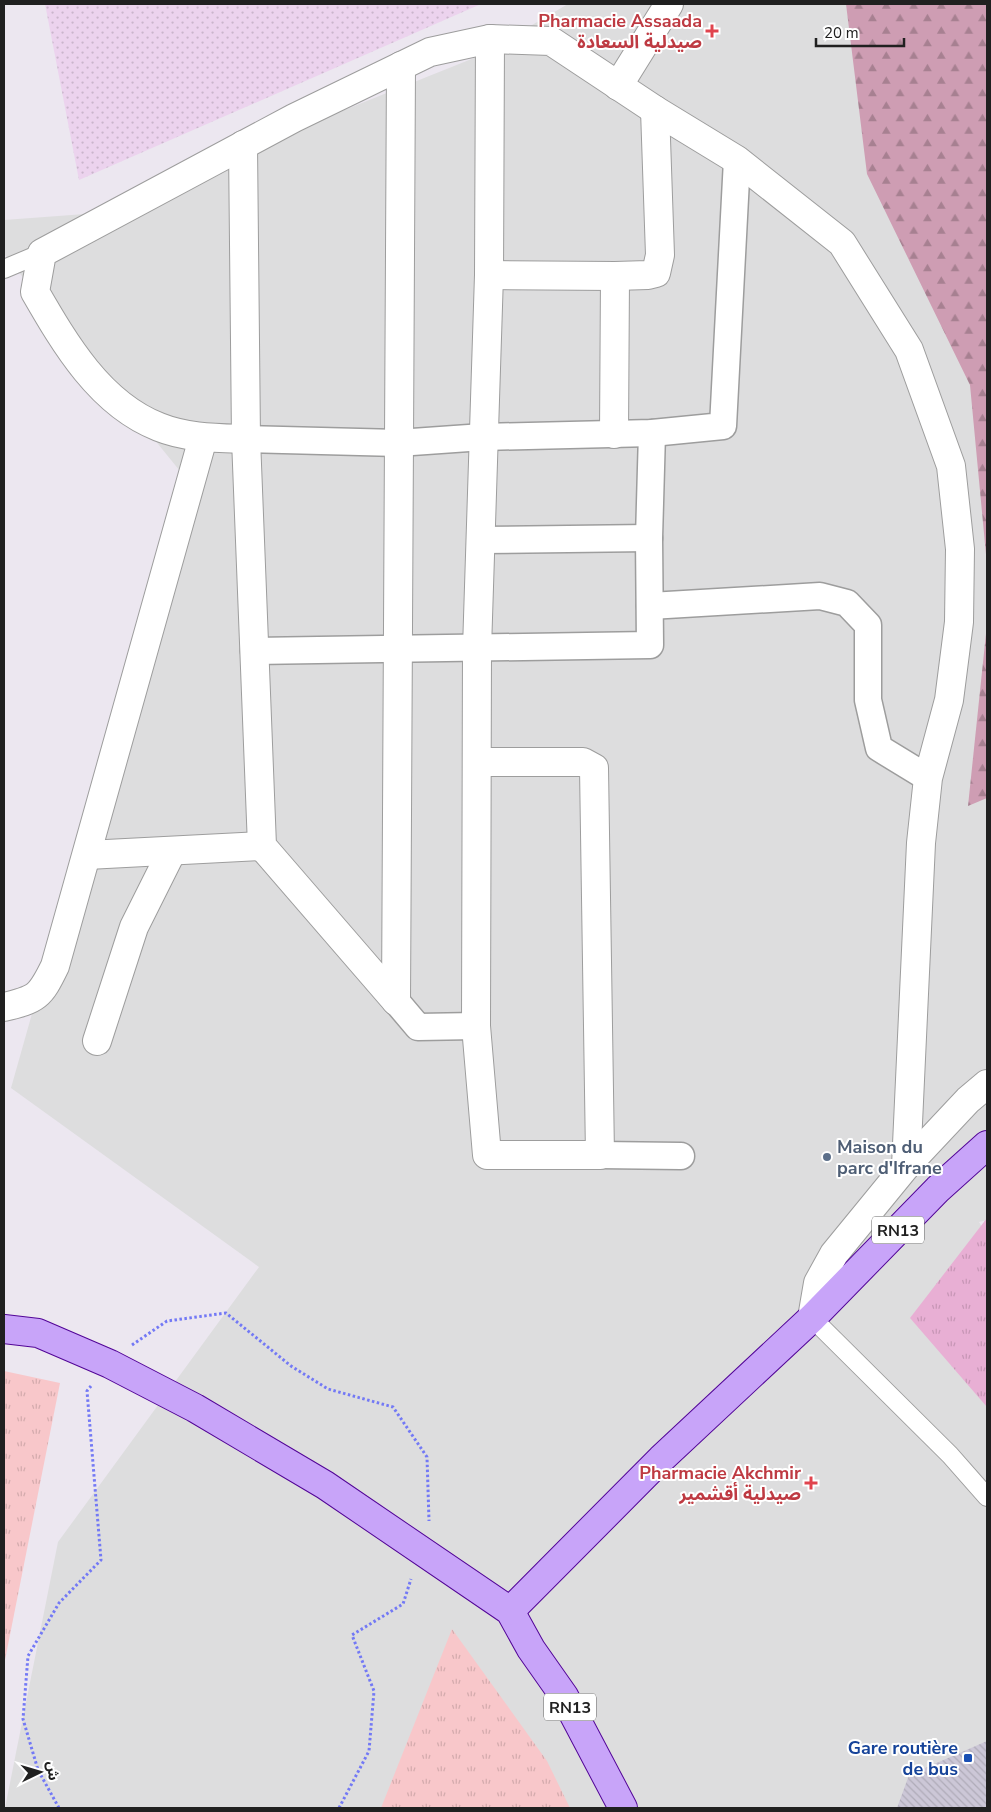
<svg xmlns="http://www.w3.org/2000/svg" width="991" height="1812" viewBox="0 0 991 1812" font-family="'Nunito Sans','Noto Sans Arabic',sans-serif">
  <defs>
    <pattern id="farmland-dots" width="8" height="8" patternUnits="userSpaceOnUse" patternTransform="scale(1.25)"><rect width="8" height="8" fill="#ecd3ee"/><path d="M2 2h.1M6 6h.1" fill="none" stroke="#cab5cc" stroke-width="1.8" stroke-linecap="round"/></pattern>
    <pattern id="grass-tufts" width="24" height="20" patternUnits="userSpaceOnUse" patternTransform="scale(1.25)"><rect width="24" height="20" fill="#e8afd4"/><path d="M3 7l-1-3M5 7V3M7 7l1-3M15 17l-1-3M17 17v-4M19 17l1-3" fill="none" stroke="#c796b6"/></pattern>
    <pattern id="forest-firs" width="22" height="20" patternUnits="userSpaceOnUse" patternTransform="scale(1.25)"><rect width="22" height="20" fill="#ce9db3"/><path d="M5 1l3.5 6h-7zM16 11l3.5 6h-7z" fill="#a78091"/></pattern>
    <pattern id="park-tufts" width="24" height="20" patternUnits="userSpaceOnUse" patternTransform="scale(1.25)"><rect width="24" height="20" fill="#f8c7ca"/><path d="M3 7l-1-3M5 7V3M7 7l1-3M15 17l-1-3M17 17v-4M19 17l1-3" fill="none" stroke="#d4abad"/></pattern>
    <pattern id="building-back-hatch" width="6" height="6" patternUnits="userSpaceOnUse" patternTransform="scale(1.25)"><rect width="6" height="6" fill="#ccc7d7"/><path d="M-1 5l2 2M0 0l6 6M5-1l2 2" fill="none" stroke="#afabb8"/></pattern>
  </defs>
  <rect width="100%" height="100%" fill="#ece7f0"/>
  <polygon fill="#ddddde" points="568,4 987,4 987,1220 979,1222 987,1235 987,1808 5,1808 58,1542 259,1267 11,1088 184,476 4,254 4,220 85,214 479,56"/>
  <polygon fill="url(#farmland-dots)" points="45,4 481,4 79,180"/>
  <polygon fill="url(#grass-tufts)" points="987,1218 987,1407 910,1318"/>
  <g fill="url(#forest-firs)">
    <polygon points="846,4 987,4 987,565 970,385 867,174"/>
    <polygon points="987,624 987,798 968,806"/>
  </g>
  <g fill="url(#park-tufts)">
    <polygon points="4,1371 60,1383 4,1665"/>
    <polygon points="452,1629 547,1761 570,1808 381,1808"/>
  </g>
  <polygon fill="url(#building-back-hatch)" points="987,1741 987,1808 897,1808 909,1775"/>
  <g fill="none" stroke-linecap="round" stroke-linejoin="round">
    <g stroke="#9d9d9d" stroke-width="20">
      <g id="service">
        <polyline points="4,269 42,253"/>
        <polyline points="812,1318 950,1455 987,1497"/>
      </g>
    </g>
    <g stroke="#9d9d9d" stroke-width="29">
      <g id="pedestrian">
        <polyline points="246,439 398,443 483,437 652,433 723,426 737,160"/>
        <polyline points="481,540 649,538"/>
        <polyline points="650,606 820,596 847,603 868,625 868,700 879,748 928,778"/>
        <polyline points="254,651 650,645 649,538 652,433"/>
        <polyline points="396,1001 418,1027 476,1026"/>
        <polyline points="600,1155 681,1156"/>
      </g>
    </g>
    <g stroke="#9d9d9d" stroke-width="30">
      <g id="minor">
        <polyline points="618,86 669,4"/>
        <polyline points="243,145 246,439 262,846 396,1001"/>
        <polyline points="489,275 615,276 648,275 656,273 660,255 655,110"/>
        <polyline points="614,434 615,276"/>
        <path d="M246,439C217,438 186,438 159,427C100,404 65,344 35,292L42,253L294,118L430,52L490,39L551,41L655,110L737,160L842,243L909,350L951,466L960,549L959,622L949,700L928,778L921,843L906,1166"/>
        <polyline points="477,762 583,762 594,768 600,1155 487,1155 476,1026 477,649 489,275 490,39"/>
        <polyline points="87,855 262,846"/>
        <polyline points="396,1001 401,66"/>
        <path d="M4,1007C37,999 40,997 55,966L203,438"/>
        <polyline points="97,1041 134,927 172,851"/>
        <polyline points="812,1318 818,1283 834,1254 906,1166 968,1100 987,1084"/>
      </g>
    </g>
    <g stroke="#520597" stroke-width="30">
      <g id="primary">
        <polyline points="4,1329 38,1333 110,1364 195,1408 325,1485 510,1611 531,1649 564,1696 623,1808"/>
        <polyline points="510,1611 661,1459 812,1318 938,1189 987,1145"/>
      </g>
    </g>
    <g stroke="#7379f5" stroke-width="3" stroke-dasharray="2.5 2.5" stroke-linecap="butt">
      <polyline points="132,1345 167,1321 226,1313 291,1366 328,1389 393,1407 427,1457 429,1521"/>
      <polyline points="59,1808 38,1770 23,1719 28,1656 59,1603 101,1560 87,1391 91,1386"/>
      <polyline points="339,1808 369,1751 374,1691 352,1635 403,1604 411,1579"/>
    </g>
    <use href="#service" stroke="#fff" stroke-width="18"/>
    <use href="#pedestrian" stroke="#fff" stroke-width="26"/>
    <use href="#minor" stroke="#fff" stroke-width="28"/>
    <use href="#primary" stroke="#c8a4f9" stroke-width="28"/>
  </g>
  <g fill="#e0444e" stroke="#fff" stroke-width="2">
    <path d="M709.5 23.5h5v5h5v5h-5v5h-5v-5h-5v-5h5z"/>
    <path d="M808.5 1475.5h5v5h5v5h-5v5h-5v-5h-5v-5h5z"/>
  </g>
  <circle fill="#5c6f8a" stroke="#fff" stroke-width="2" cx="827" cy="1157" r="5"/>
  <rect fill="#1a4fb4" stroke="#fff" stroke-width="2" x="963" y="1753" width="10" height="10" rx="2.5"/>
  <g text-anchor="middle" stroke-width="4" stroke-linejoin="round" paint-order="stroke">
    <g fill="#fff" stroke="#636363" stroke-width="1">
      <rect x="872" y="1216.5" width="52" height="27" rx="4"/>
      <rect x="544" y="1693.5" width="52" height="27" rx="4"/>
    </g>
    <g font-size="16" font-weight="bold" fill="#202020">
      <text x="898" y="1236">RN13</text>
      <text x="570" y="1713">RN13</text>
    </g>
    <g font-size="18" font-weight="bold" fill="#be3a42" stroke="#fff" text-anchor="end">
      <text x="702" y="27">Pharmacie Assaada<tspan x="702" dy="21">صيدلية السعادة</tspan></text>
      <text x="801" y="1479">Pharmacie Akchmir<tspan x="801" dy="21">صيدلية أقشمير</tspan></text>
    </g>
    <g font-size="18" font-weight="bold" fill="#4e5e75" stroke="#fff" text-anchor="start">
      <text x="837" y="1153">Maison du<tspan x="837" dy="21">parc d'Ifrane</tspan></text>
    </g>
    <g font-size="18" font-weight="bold" fill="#164399" stroke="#fff" text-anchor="end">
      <text x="958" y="1754">Gare routière<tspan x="958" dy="21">de bus</tspan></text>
    </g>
  </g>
  <rect width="991" height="1812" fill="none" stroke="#202020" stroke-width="10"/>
  <g transform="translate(40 1772) rotate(85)" stroke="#ffffff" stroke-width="4" paint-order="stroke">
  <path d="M0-4L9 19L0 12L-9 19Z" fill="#202020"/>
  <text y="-8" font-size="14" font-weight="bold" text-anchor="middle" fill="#202020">ش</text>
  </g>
  <path d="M816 38v8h88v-8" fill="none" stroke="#202020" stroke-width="2.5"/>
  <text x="824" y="38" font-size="15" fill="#202020" stroke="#ffffff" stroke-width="4" paint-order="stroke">20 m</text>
</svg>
